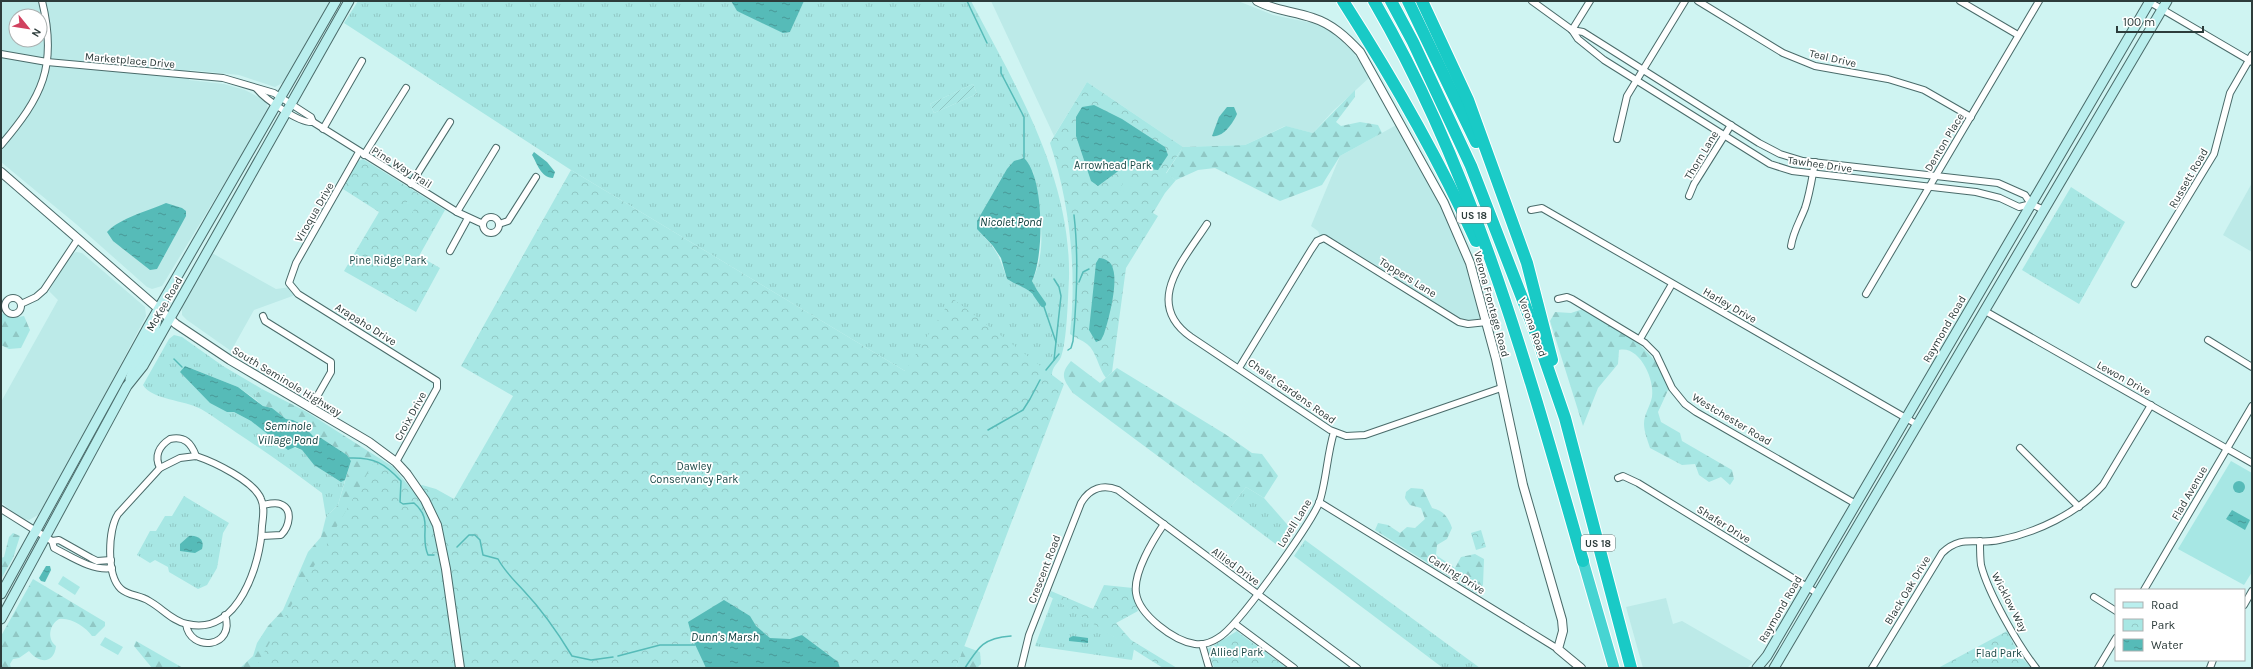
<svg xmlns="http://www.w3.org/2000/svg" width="2253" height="669" viewBox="0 0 2253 669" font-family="Karla,sans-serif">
  <defs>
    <pattern id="grass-tufts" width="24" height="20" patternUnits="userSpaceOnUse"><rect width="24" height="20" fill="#a7e7e4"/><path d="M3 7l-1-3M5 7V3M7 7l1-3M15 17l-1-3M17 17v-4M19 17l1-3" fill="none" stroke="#90c7c4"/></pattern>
    <pattern id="forest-firs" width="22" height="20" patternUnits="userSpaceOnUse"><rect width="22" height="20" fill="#a7e7e4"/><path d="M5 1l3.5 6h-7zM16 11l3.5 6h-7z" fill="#90c7c4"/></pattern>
    <pattern id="park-crowns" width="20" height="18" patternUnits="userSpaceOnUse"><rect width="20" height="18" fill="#a7e7e4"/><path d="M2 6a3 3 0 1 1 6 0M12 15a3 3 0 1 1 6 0" fill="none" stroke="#90c7c4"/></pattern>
    <pattern id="garden-furrows" width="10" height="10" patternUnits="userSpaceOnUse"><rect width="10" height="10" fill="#a7e7e4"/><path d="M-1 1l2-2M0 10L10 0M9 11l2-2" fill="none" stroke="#90c7c4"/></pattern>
    <pattern id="water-ripples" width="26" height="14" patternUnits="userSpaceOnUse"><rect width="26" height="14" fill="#56bbb8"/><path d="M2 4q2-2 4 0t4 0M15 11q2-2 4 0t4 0" fill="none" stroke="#489997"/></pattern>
  </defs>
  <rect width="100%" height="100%" fill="#cff4f2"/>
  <g fill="#bceae8" fill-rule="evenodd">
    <path d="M1,1H332L284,82L275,87L239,75L190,70L189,80L224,84L245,90L262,99L267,104L268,109L261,123L162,286L152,289L147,287L76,224L1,162ZM16,16H40V40H16Z"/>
    <polygon points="991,1 1238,1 1273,15 1312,23 1331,31 1353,52 1370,77 1333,111 1313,133 1285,126 1245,145 1183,147 1087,82 1054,136"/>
    <polygon points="1400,123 1452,219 1487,322 1468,324 1321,238 1318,231 1311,226 1340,156"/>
    <polygon points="2252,183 2252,252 2223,235"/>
    <polygon points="76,252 82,253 145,307 146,316 70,461 38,515 29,520 20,518 1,502 1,402 58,300 49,291 69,256"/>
    <polygon points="212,253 276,289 291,287 298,294 254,310 231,351 187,320 182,315 182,306"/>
    <polygon points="1666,598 1673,624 1682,621 1753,662 1747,668 1643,668 1626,607"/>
  </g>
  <g fill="url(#grass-tufts)" fill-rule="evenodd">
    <path d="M358,1H731L737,11L790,32L804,1H971C1017,88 1071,177 1069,278C1068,296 1067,342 1061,357C1058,364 1052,366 1052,375L905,371L571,170L344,23ZM973,84L977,94L934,113L930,104ZM1033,171C1039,206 1049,248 1032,281L1037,292L1034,295C1024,286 1018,286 1007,279C1001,262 998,250 984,237Z"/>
    <polygon points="2071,187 2125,222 2079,304 2022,270"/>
    <path d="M174,335L182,337L223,366L262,389L257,393L255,399L238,387L185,366L227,412H234L251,421L267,432L277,442L302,450L314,465L341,482L345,480L338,505L326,517L322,493C294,472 266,452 237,433C225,425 213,416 201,409C185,400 152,400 143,385L169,339Z"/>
    <polygon points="1246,487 1264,498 1292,530 1281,548 1229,509"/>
    <polygon points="184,496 229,523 223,533 217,568 207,585 198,589 169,572 168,567 155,560 150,563 137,555 150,531 156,531 165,516 172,516"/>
    <polygon points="1305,540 1480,668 1443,668 1294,556"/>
    <polygon points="1053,598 1134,649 1132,660 1035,646"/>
  </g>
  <g fill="url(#forest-firs)">
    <polygon points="1355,90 1355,97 1336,122 1341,126 1360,122 1378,125 1382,133 1340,156 1322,185 1280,201 1215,168 1198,170 1176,180 1166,174 1183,147 1245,145 1286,126 1313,133"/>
    <path d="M1583,309C1620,331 1654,345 1669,388L1658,412L1661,422L1680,433L1682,441L1732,470L1734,479L1730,485L1721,477L1709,482L1699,475L1695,464L1682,465L1650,448C1648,441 1644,432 1644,424C1644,414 1650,407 1652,397C1655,379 1639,345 1619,350L1618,364L1598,388L1583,426L1550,321L1555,312L1571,313Z"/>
    <polygon points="1,313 14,318 24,316 30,330 21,348 9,349 1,345"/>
    <path d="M1071,361L1100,383L1117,368L1225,434L1252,453L1262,454L1278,476L1264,498L1246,487L1229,509L1073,393C1064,380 1059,375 1071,361Z"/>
    <polygon points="262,389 307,412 393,467 453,668 240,668 253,656 257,643 268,626 283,610 308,552 321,537 326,517 338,505 351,461 347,455 321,438 313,436 303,425 293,420 286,419 272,408 263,406 255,399 257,393"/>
    <path d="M1411,488L1423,489L1432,508C1444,511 1448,517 1452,528L1447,539L1437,545L1436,555L1455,568L1461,557L1475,554L1484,559L1483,585L1476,593L1375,530L1378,523L1388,525L1400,533L1407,527L1415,528L1425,519L1421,508L1410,505L1405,498L1406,492Z"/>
    <polygon points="13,533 20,536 13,558 1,579 1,558 4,557 9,537"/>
    <path d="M33,579L105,622V626L95,636H92C86,627 70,617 59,619C49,625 47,639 56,646C54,665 38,663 29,651L19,658L13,659L10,664L11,668H1V636Z"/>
    <polygon points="136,641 183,668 152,668 134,646"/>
    <polygon points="964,646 980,652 981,664 977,668 956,668"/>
  </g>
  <g fill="url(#park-crowns)">
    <path d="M1087,82L1183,147L1166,173L1176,180L1165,193L1153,213L1158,216L1126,268L1112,372L1106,378C1098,368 1097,352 1087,344C1082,340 1075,338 1070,334C1077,271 1070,204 1050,143Z"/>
    <polygon points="363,159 445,210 419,256 440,268 416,312 344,271 379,212 343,189 358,161"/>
    <polygon points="571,170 905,371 952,298 1064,384 956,668 255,668 377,457 393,467 413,491 422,485 436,489 454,499 513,396 461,366"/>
    <polygon points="1481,530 1486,547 1476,550 1471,533"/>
    <polygon points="1104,585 1133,588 1135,603 1138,611 1116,623 1131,640 1177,668 1163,668 1049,596 1051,591 1093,609"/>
    <polygon points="1237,631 1239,633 1287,668 1214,668 1208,649"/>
    <polygon points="2007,631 2020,656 2032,668 1938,668"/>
  </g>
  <polygon fill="url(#garden-furrows)" points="973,84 977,94 934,113 930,104"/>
  <g fill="#a7e7e4">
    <polygon points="1125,178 1133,182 1128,193 1120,190"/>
    <polygon points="408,200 417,205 410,216 401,211"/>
    <polygon points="2231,461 2252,473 2252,572 2244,585 2178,549"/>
    <polygon points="63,576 80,587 75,595 58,584"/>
    <polygon points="105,637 123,647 118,655 100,645"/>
    <polygon points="1957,658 1980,668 1953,668"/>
  </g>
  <g fill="url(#water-ripples)">
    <polygon points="731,1 804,1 790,32 783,33 737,11"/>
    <polygon points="1094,105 1122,119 1165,147 1168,155 1158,170 1125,166 1098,186 1091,181 1076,136 1076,117 1082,107"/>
    <path d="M1227,107H1234L1237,114C1233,123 1223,138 1212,136L1219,117Z"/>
    <path d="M534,152L547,162L555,172L553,178C541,178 537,163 532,155Z"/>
    <path d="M1024,158C1045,178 1044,257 1032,281L1038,292L1034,295C1024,286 1018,286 1007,279L1001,258L993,246L977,229V221L1007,169L1014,161Z"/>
    <path d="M166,203L182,208L186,211V216L157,269L150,270L113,241L107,232C120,218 148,211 166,203Z"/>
    <path d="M1099,258C1105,258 1112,262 1113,269C1118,284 1109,319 1104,334L1101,340L1096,342L1089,330L1096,263Z"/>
    <polygon points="185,366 238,387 263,406 272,408 286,419 293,420 303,425 313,436 321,438 347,455 351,461 345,480 341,482 314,465 302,450 295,447 288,450 251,421 234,412 227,412 210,403 180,372"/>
    <circle cx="2239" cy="487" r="6"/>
    <polygon points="2232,510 2250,520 2245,530 2226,519"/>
    <path d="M189,536C198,535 205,540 202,549L195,553L180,551V544Z"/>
    <polygon points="46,566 50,566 51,570 45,582 41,581 39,578"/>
    <polygon points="724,600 750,616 756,626 770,638 790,639 802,635 838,662 840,668 706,668 693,640 688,622"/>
    <polygon points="1073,636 1088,638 1088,643 1069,641 1069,638"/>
  </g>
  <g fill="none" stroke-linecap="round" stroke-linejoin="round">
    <g stroke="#56bbb8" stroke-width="1.5">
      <polyline points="967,1 987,43"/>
      <polyline points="1001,67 1001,73 1024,117 1024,158"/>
      <polyline points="1054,279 1059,287 1061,296 1054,360"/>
      <polyline points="1079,282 1083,272 1089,269"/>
      <polyline points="1043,304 1056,342"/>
      <path d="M1068,350L1071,348L1073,341C1077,298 1079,258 1074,215"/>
      <polyline points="174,359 182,367"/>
      <polyline points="1046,370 1059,354"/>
      <polyline points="988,430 1023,410 1030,399 1040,380"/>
      <path d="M349,458C374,457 384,463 401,481L400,502L403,504L414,503C434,520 419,534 428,555H434"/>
      <path d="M457,547L469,535H475L480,540L483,555L498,559C505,572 514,580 524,591C542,610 558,633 572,656L591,660L613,657"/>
      <polyline points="618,656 660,645 695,645"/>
      <path d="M965,668C979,646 984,638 1011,636"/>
    </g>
    <polyline stroke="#56bbb8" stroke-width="6" points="1036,294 1043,304"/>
    <g stroke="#4a6b6a" stroke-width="8">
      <g id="minor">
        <polyline points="1532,1 1572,30 1578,39 1604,60 1770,164 1792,171 1976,192 2000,198 2019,207 2031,204"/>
        <polyline points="1698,1 1783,53 1815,66 1888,79 1924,90 1971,117"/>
        <polyline points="1960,1 2018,35"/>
        <polyline points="2148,1 2252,62"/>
        <polyline points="1572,30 1583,32 1759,143 1780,154 1803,161 1998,183 2025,195 2031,204 2044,210"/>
        <polyline points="1572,30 1590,1"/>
        <polyline points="1,54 47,62 223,78 274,93 311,117 313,122 457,212 483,224"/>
        <path d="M257,89C265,99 300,124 313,122"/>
        <polyline points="323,129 362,61"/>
        <polyline points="1617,139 1627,96 1685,1"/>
        <path d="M1,145C42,97 58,66 42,1"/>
        <polyline points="359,152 296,263 289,283 298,294 437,381 437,388 396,462"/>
        <polyline points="364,155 406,88"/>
        <polyline points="411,184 450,122"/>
        <polyline points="1689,196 1694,184 1731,125"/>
        <polyline points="1531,210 1542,208 1918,425"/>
        <polyline points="457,212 496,148"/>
        <circle cx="491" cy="225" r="8"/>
        <polyline points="499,224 508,221 536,177"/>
        <path d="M1207,224C1183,261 1143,303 1191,337L1330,430L1346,436L1365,435L1501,388"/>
        <path d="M1791,246C1793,232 1800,221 1805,208C1810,193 1812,178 1815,162"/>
        <polyline points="450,251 468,218"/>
        <polyline points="2135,284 2214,154 2230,93 2252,55"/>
        <polyline points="1866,294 2039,1"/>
        <circle cx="13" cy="306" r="8"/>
        <polyline points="1558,299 1567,297 1572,299 1645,343 1656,354 1672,388 1685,404 1696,412 1856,504"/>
        <polyline points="21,304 36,297 44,290 78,239"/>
        <polyline points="1985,311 2252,463"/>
        <polyline points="263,316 265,321 331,362 331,372 311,407"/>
        <polyline points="1640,339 1672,284"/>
        <polyline points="2208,340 2252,367"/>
        <polyline points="1239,368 1311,250 1317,241 1324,238 1459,322 1468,324 1487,322"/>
        <polyline points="2020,448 2079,507"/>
        <path d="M196,456C214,462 254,481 261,499C265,507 263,517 262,526C261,563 238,637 187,624C172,621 162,608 149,601C140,595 129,596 121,589C106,575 108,530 118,514L160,468L180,458Z"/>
        <path d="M160,468C154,456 159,446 170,439C185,436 191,443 196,456"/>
        <polyline points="1618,478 1623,476 1638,483 1817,593"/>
        <polyline points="1319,502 1558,649"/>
        <polyline points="1,509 52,541 59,540 91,558 97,561 111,560"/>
        <path d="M1164,524C1153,540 1133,573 1136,593C1139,615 1174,641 1195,644C1203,645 1212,642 1218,638C1237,628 1310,525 1319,503C1326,484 1327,454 1334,432"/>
        <path d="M262,536L281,535C289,527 294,509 280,504C275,502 268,504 263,505"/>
        <path d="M52,541L54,548C72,557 92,571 112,568"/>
        <path d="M1980,541C1980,549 1980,558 1981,565C1988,593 2018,645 2036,668"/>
        <polyline points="2144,590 2252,406"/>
        <polyline points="2094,597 2116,611"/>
        <polyline points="2244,605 2252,591"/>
        <path d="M186,624C190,653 236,648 225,615"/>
        <polyline points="1235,624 1294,668"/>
        <polyline points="1202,644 1209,668"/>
        <path d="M1021,668L1029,635L1081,503C1090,488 1103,484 1118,490L1357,668"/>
        <path d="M1872,668L1942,553C1962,534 1975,545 1999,540C2036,533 2078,513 2103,485L2151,405"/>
        <polyline points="2098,668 2116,638"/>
        <polyline points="2210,668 2213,660"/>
      </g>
    </g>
    <g stroke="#4a6b6a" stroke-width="10">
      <g id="tertiary">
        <path d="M1257,1C1275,11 1294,11 1313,18C1332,24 1346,37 1360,52L1444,203L1470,263L1496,359L1523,485L1562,620L1563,631L1558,649L1581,668"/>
        <polyline points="1,172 176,324 230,360 369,442 396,462 407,474 425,500 437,525 446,569 460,668"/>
      </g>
    </g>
    <g stroke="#4a6b6a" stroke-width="11">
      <g id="secondary">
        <path d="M130,379C136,359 155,338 157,318"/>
        <polyline points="1,594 148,327 336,1"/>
        <polyline points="1,619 127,386 143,366 349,1"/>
        <polyline points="1757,668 1767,656 2150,1"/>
        <polyline points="1774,668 2167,1"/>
      </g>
    </g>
    <g stroke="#fff" stroke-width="13">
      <polyline id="trunk" points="1583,561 1614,668"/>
    </g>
    <g stroke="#fff" stroke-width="14">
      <g id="motorway">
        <path d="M1343,1C1393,79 1438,157 1476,241"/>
        <path d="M1374,1C1475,174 1528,370 1583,561"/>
        <polyline points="1391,1 1413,42 1471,166 1536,334 1565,418 1631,668"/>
        <polyline points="1408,1 1476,142"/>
        <polyline points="1422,1 1468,100 1527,263 1552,360"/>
      </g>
    </g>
    <use href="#minor" stroke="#fff" stroke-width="6"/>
    <use href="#tertiary" stroke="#fff" stroke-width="8"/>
    <use href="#secondary" stroke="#baefee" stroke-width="9"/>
    <use href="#trunk" stroke="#47d4d2" stroke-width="11"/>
    <use href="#motorway" stroke="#19cac6" stroke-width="12"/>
  </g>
  <g text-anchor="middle" stroke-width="3.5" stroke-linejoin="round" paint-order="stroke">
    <g fill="#fff" stroke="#6c7676" stroke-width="1">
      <rect x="1457" y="207" width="34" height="16" rx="3"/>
      <rect x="1581" y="535" width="34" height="16" rx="3"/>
    </g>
    <g font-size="10" font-weight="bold" fill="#2d3c3b">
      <text x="1474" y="219">US 18</text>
      <text x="1598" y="547">US 18</text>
    </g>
    <g font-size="11" fill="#2d3c3b" stroke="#fff">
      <text transform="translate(1833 58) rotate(13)" y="4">Teal Drive</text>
      <text transform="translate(130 60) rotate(5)" y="4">Marketplace Drive</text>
      <text transform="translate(1944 142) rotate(-59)" y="4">Denton Place</text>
      <text transform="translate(1701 155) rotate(-59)" y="4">Thorn Lane</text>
      <text transform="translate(1820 164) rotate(8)" y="4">Tawhee Drive</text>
      <text transform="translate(402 167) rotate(32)" y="4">Pine Way Trail</text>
      <text transform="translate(2188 178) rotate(-60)" y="4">Russett Road</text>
      <text transform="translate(314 212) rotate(-60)" y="4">Viroqua Drive</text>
      <text transform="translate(1408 277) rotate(32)" y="4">Toppers Lane</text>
      <text transform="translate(164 304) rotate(-60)" y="4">McKee Road</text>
      <text transform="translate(1492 304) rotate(75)" y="4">Verona Frontage Road</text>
      <text transform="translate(1730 305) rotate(30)" y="4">Harley Drive</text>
      <text transform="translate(366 324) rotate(32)" y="4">Arapaho Drive</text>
      <text transform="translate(1533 327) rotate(70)" y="4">Verona Road</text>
      <text transform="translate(1944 329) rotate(-60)" y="4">Raymond Road</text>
      <text transform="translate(2124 378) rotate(29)" y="4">Lewon Drive</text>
      <text transform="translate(287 381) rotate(31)" y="4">South Seminole Highway</text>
      <text transform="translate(1292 391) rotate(35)" y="4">Chalet Gardens Road</text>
      <text transform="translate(410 416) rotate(-61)" y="4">Croix Drive</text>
      <text transform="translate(1732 419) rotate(31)" y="4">Westchester Road</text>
      <text transform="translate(2189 493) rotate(-60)" y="4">Flad Avenue</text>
      <text transform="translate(1294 523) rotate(-58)" y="4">Lovell Lane</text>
      <text transform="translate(1724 524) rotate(32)" y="4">Shafer Drive</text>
      <text transform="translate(1236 566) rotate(36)" y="4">Allied Drive</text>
      <text transform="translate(1044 569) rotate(-69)" y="4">Crescent Road</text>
      <text transform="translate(1457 574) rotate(32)" y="4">Carling Drive</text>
      <text transform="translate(1907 590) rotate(-59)" y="4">Black Oak Drive</text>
      <text transform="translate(2010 602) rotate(63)" y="4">Wicklow Way</text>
      <text transform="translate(1780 609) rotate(-60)" y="4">Raymond Road</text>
    </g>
    <g font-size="11" fill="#1c4a48" stroke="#fff">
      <text x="1113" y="169">Arrowhead Park</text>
      <text x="388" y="264">Pine Ridge Park</text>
      <text x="694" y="470">Dawley<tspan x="694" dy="13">Conservancy Park</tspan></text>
      <text x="1237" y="656">Allied Park</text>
      <text x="1999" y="657">Flad Park</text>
    </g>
    <g font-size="12" font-style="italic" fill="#063837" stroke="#fff">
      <text x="1011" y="226">Nicolet Pond</text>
      <text x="288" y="430">Seminole<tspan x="288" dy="14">Village Pond</tspan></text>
      <text x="725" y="641">Dunn's Marsh</text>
    </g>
  </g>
  <rect width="2253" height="669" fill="none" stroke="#2d3c3b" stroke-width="4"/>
  <rect x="2115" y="589" width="130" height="72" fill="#ffffff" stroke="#abb1b1"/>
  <rect x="2123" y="602" width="20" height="6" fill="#baefee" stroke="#abb1b1"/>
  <text x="2151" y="609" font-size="12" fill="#2d3c3b">Road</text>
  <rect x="2123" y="619" width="20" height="12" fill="url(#park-crowns)" stroke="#abb1b1"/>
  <text x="2151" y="629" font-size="12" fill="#2d3c3b">Park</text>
  <rect x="2123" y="639" width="20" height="12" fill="url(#water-ripples)" stroke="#abb1b1"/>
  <text x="2151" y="649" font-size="12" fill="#2d3c3b">Water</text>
  <g transform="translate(28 28) rotate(120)"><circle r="19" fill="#ffffff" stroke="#abb1b1"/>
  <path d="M0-3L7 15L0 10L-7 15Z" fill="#d1415f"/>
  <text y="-6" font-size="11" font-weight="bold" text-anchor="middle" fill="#2d3c3b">N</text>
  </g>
  <path d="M2117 26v6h86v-6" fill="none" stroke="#2d3c3b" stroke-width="2"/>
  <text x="2123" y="26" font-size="12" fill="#2d3c3b" stroke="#ffffff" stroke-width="3" paint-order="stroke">100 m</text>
</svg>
